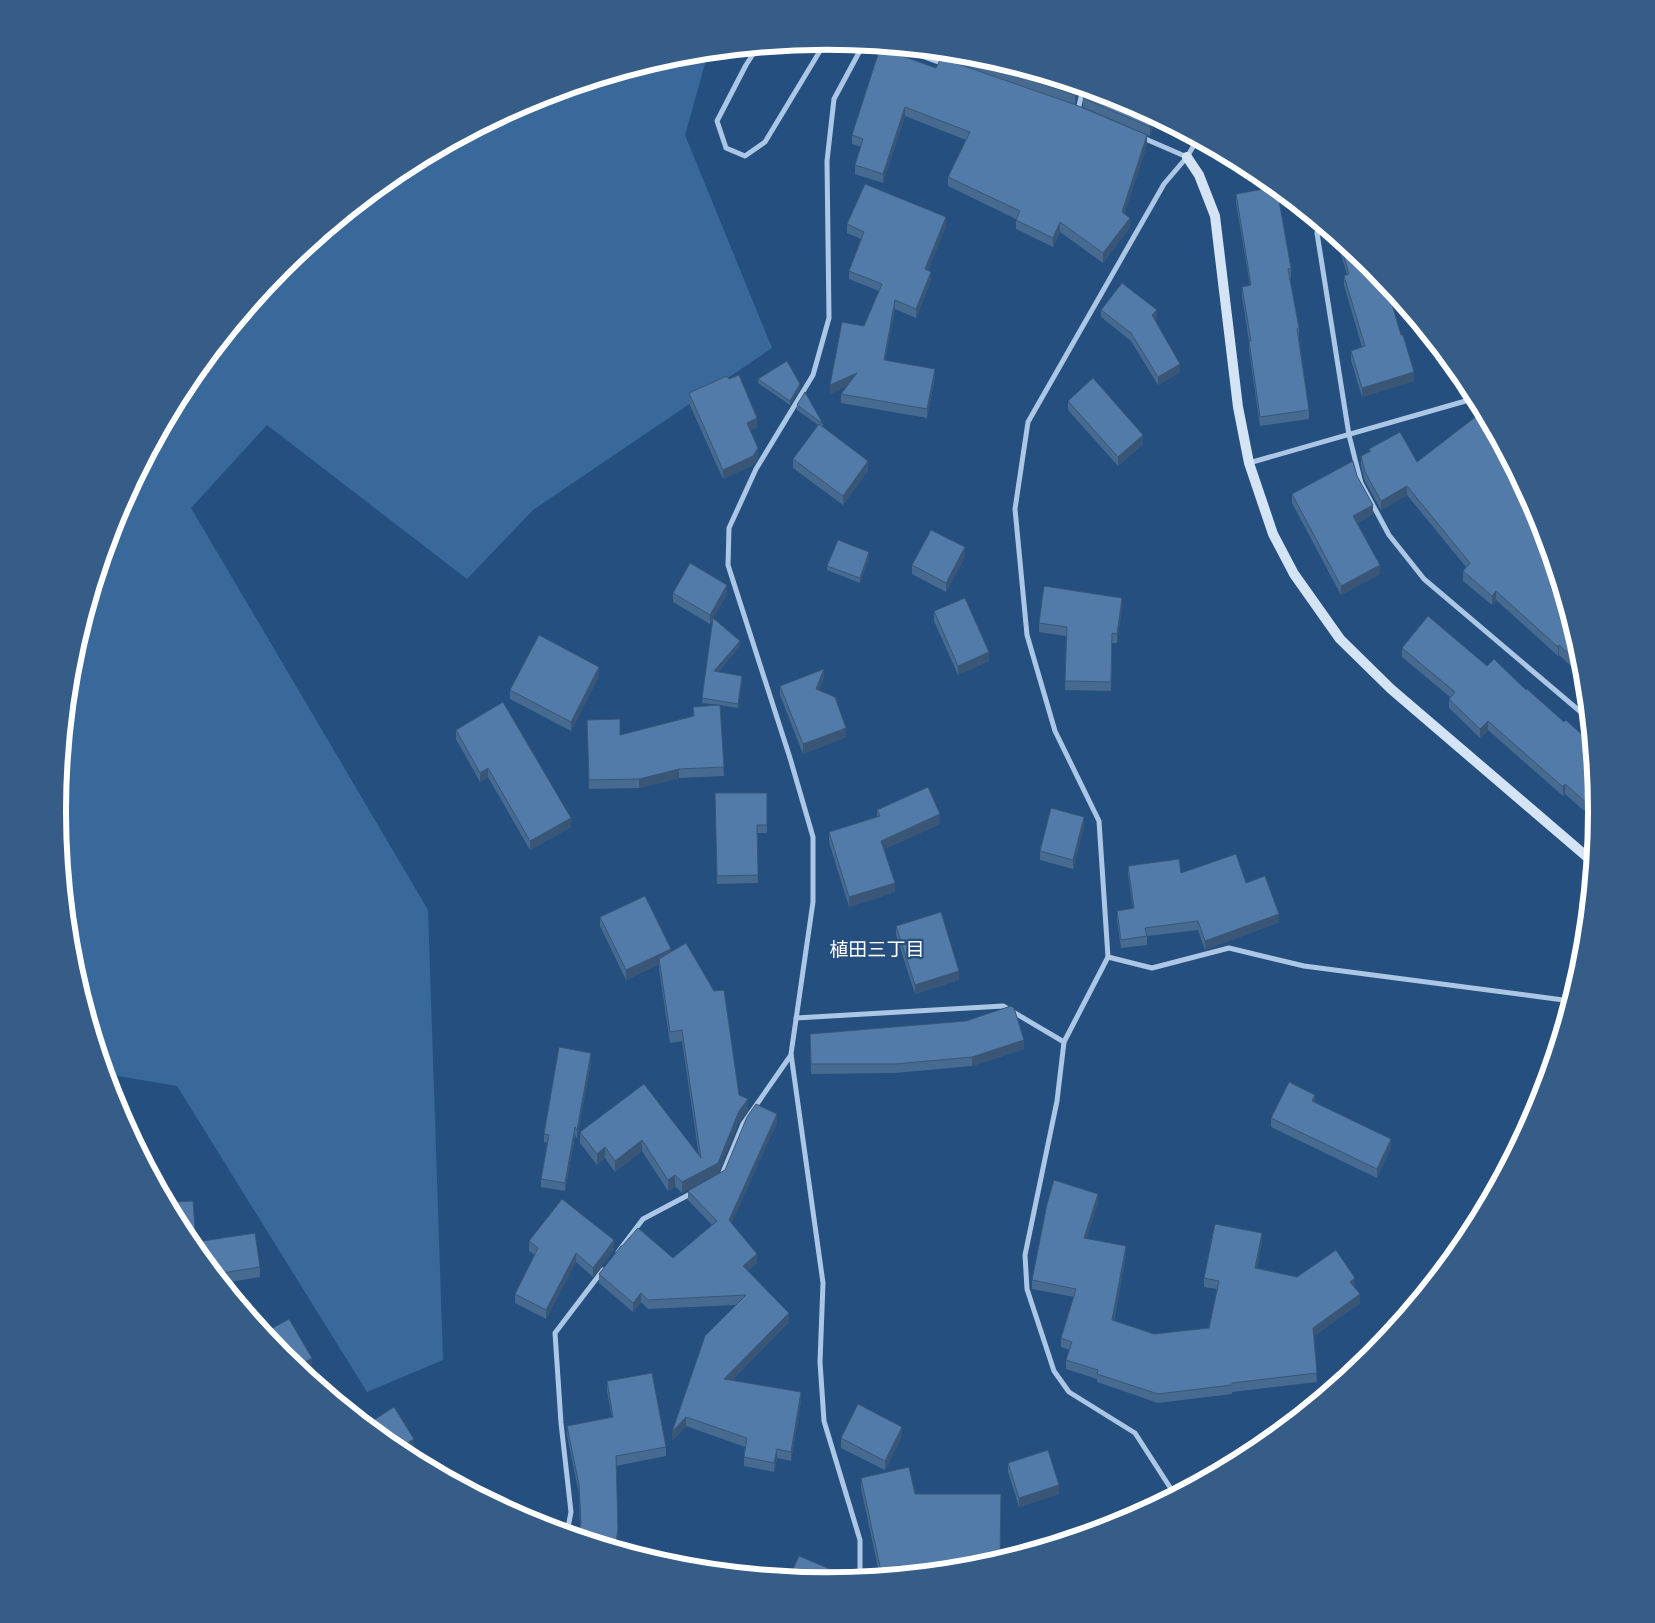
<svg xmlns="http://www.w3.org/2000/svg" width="1655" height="1623" viewBox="0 0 1655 1623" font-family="'Open Sans','Noto Sans JP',sans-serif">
  <rect width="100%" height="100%" fill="#254f7e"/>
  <polygon fill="#39699b" points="708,53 685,135 772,348 533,510 467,579 267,425 191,508 428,910 443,1360 367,1392 177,1086 106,1074 72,961 57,811 72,661 116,516 187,383 283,267 400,171 533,100 678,56"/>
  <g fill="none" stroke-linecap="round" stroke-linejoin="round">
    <g stroke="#abc7e5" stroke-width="5">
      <polyline points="757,48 746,65 717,121 726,148 745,156 765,142 826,41"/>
      <polyline points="899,48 944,64"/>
      <polyline points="1078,110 1083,88"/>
      <polyline points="1141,137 1187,157"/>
      <polyline points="1319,223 1317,233 1349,435 1361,483 1389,535 1424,579 1589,719"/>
      <polyline points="1249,463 1476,398"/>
      <polyline points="1108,957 1152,968 1229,948 1304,966 1571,1001"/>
      <polyline points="796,1018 1003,1006 1064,1042"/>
      <polyline points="721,1177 743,1124 791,1055"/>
      <polyline points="618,1252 643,1219 694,1192"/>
      <polyline points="1175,1495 1135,1433 1069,1392 1054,1371 1027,1289 1025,1255 1057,1101 1064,1042 1108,957 1099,821 1055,731 1027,635 1015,509 1028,422 1164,184 1187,157 1197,140"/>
      <polyline points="567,1533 571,1512 561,1423 555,1333 603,1270"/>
      <polyline points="860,1579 860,1540 824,1421 820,1362 823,1283 791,1054 813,902 813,837 790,758 728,565 729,528 756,469 813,375 829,318 827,161 834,99 863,45"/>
    </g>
    <polyline stroke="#d4e4f5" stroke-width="10" points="1187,157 1199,175 1215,216 1238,407 1249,463 1273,534 1294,574 1340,639 1391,689 1593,862"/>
  </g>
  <g fill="#476a91">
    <polygon points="945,53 978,56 1079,87 1075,104 1147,145 1124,214 1130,227 1103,263 1060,232 1053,247 1016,229 1016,219 948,186 948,177 966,140 905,116 883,183 855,174 855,165 861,147 852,144 852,135 936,68 945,59"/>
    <polygon points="1083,98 1123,100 1181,131 1155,121 1150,136 1083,107"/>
    <polygon points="1236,194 1291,268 1291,278 1290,278 1299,328 1299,338 1309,410 1309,419 1260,426 1249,350 1249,341 1242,296 1242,287 1250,285 1236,203"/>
    <polygon points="847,224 946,226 928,270 931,280 916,318 895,309 885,360 935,377 927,418 841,403 841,394 847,386 830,394 864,326 879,291 849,279 849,271 861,239 847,233"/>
    <polygon points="1336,237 1372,267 1414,381 1362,397 1351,360 1351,351 1362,347 1344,285 1344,276 1347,275"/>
    <polygon points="1101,310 1157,317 1155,320 1180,372 1158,385 1131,341 1101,317"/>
    <polygon points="758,379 800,388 790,405 758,383"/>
    <polygon points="689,393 757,427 750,430 758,457 753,465 723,479 689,403"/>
    <polygon points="1068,401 1143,444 1118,466 1068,410"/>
    <polygon points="797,405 823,424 823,427 868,470 843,505 793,468 793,459 818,425 797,410"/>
    <polygon points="1369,449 1417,462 1583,662 1585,679 1559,655 1558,656 1496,600 1492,605 1463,581 1463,571 1466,567 1407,495 1381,510 1365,481 1361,466 1361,456 1369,452"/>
    <polygon points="1357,476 1373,514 1357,523 1380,574 1341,595 1292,503 1292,494"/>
    <polygon points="869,557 860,583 827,570 827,566"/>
    <polygon points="965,557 946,592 912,574 912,565"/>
    <polygon points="673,593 727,594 713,618 740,646 718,672 742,680 738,708 720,705 724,776 679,778 639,788 589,789 587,720 620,735 693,716 693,707 720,705 702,703 713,619 710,624 673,602"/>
    <polygon points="1122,607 1117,643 1112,643 1111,691 1065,690 1066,636 1039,632 1039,623"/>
    <polygon points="934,611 989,661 958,675 934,621"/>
    <polygon points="1402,648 1598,812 1597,822 1565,794 1563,796 1488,730 1480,738 1449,708 1449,699 1450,697 1402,657"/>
    <polygon points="599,676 571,731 510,699 510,690"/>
    <polygon points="824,678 819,690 846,737 803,754 780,695 780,686"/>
    <polygon points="456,730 571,827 530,850 488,777 480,782 456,739"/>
    <polygon points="715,793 767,793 767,833 757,833 758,883 717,884"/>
    <polygon points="877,810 940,824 884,849 895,892 849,907 829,842 829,832 877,817"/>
    <polygon points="1084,826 1073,869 1040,860 1040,851"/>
    <polygon points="1128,866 1246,883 1279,922 1205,950 1198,930 1147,936 1147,945 1121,948 1117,920 1117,911 1133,909 1128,874"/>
    <polygon points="600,917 671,952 739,1095 748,1110 739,1122 682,1193 675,1186 668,1191 642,1151 615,1172 605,1158 597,1165 580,1143 580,1132 644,1084 699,1156 682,1041 670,1043 659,969 659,964 626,980 600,926"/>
    <polygon points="896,926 959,980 915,994 896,935"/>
    <polygon points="1583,962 1581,969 1577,968 1577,963"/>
    <polygon points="810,1034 1024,1049 972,1066 895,1073 811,1074"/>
    <polygon points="591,1061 577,1139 575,1135 565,1191 541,1187 541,1179 548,1143 544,1142 544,1134"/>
    <polygon points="1315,1103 1391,1148 1377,1178 1271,1127 1271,1118"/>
    <polygon points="777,1123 731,1223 757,1263 748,1271 789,1322 731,1381 801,1401 791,1461 777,1458 774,1472 744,1466 744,1457 745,1447 686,1426 672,1441 736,1305 648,1309 641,1302 633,1312 599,1283 599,1274 622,1246 673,1258 712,1225 688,1200 688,1191 725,1170"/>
    <polygon points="1098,1203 1086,1238 1126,1255 1114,1321 1154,1334 1209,1328 1217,1289 1204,1287 1204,1278 1262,1241 1257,1268 1297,1277 1355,1286 1354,1287 1360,1303 1314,1336 1317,1382 1232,1392 1232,1394 1158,1403 1097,1382 1097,1379 1066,1369 1066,1360 1070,1350 1061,1347 1061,1338 1074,1297 1032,1289 1032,1280"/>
    <polygon points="187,1239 260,1267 260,1277 223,1283"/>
    <polygon points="529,1241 614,1249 593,1277 576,1262 546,1319 515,1303 515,1294 535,1255 529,1251"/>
    <polygon points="607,1381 666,1447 666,1456 616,1466 618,1538 580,1524 579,1494 567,1435 567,1426 612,1417 607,1391"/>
    <polygon points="902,1436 885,1470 841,1448 841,1438"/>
    <polygon points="1008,1463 1059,1494 1019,1507 1008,1472"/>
    <polygon points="861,1478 915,1494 977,1567 880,1577 861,1488"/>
  </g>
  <g fill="#395676">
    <polygon points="1077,86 1079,87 1075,104 1075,95"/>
    <polygon points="905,107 905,116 883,183 883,174"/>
    <polygon points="1154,117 1155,118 1155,121 1150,136 1150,127"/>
    <polygon points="1147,135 1147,145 1122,221 1122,212"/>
    <polygon points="946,217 946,226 925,278 925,269"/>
    <polygon points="1130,218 1130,227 1103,263 1103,253"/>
    <polygon points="1060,222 1060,232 1053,247 1053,238"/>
    <polygon points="931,272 931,280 916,318 916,309"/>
    <polygon points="895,300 895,309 884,368 884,360"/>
    <polygon points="1157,310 1157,317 1152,323 1152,315"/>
    <polygon points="1180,364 1180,372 1158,385 1158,377"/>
    <polygon points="935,369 935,377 927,418 927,409"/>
    <polygon points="1414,372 1414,381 1362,397 1362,388"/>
    <polygon points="857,373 857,382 830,394 830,385"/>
    <polygon points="800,384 800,388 790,405 790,401"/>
    <polygon points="757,418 757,427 747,432 747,423"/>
    <polygon points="1143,435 1143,444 1118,466 1118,457"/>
    <polygon points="758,448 758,457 753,465 723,479 723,470"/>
    <polygon points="868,461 868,470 843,505 843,496"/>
    <polygon points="1407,486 1407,495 1381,510 1381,501"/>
    <polygon points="1373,505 1373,514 1353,525 1353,516"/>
    <polygon points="965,547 965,557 946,592 946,583"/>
    <polygon points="869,552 869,557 860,583 860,578"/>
    <polygon points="1380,565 1380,574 1341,595 1341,586"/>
    <polygon points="727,585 727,594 710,624 710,615"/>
    <polygon points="1496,591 1496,600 1492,605 1492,596"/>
    <polygon points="1122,598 1122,607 1117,643 1117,634"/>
    <polygon points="740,641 740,646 714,676 714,671"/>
    <polygon points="1559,645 1559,655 1558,656 1558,647"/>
    <polygon points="989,652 989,661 958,675 958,666"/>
    <polygon points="599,667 599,676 571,731 571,722"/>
    <polygon points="824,669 824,678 816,698 816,689"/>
    <polygon points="742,676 742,680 738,708 738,704"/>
    <polygon points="1488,721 1488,730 1480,738 1480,729"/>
    <polygon points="846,728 846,737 803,754 803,744"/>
    <polygon points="488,768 488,777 480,782 480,773"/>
    <polygon points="679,769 679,778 639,788 639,779"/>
    <polygon points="1565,784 1565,794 1563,796 1563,787"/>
    <polygon points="940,814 940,824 881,851 881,841"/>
    <polygon points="1084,817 1084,826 1073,869 1073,860"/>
    <polygon points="571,818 571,827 530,850 530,841"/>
    <polygon points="895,883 895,892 849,907 849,897"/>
    <polygon points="1279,914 1279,922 1205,950 1205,941"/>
    <polygon points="671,949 671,959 659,959 659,964 626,980 626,970"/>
    <polygon points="959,971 959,980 915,994 915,985"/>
    <polygon points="1024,1040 1024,1049 972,1066 972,1057"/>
    <polygon points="591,1053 591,1061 577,1139 577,1130"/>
    <polygon points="1315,1095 1315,1104 1312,1101"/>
    <polygon points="748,1099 748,1110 739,1122 718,1174 682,1193 682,1182 739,1111"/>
    <polygon points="777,1114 777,1123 729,1229 729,1220"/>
    <polygon points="575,1127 575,1135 565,1191 565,1183"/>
    <polygon points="1391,1139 1391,1148 1377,1178 1377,1169"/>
    <polygon points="642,1140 642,1151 615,1172 615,1161"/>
    <polygon points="605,1147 605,1158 597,1165 597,1154"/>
    <polygon points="675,1175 675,1186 668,1191 668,1180"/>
    <polygon points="1098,1194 1098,1203 1084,1247 1084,1238"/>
    <polygon points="1262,1233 1262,1241 1255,1277 1255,1268"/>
    <polygon points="614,1240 614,1249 593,1277 593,1268"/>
    <polygon points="1126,1246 1126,1255 1112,1329 1112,1320"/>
    <polygon points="576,1253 576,1262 546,1319 546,1310"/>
    <polygon points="757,1254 757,1263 743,1275 743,1266"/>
    <polygon points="1355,1278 1355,1286 1350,1290 1350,1282"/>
    <polygon points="641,1293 641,1302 633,1312 633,1303"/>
    <polygon points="1360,1294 1360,1303 1313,1337 1313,1328"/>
    <polygon points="789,1313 789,1322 724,1388 724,1379"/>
    <polygon points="312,1358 312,1368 304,1373 296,1367"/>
    <polygon points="801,1392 801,1401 791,1461 791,1452"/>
    <polygon points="686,1417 686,1426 672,1441 672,1432"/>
    <polygon points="902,1427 902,1436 885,1470 885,1461"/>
    <polygon points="414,1439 414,1450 406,1455 406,1444"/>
    <polygon points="777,1449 777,1458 774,1472 774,1463"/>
    <polygon points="1059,1485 1059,1494 1019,1507 1019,1498"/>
    <polygon points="618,1529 618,1538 616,1548 615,1548"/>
    <polygon points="837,1572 837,1581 833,1581"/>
  </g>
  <g fill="#527ba9" stroke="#395676">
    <polygon points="880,48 936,68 941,58 1076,105 1147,135 1122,212 1130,218 1103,253 1060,222 1053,238 1016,220 1020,211 948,177 970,132 905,107 883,174 855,165 863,139 852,135"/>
    <polygon points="955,54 978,56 1077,86 1075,95"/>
    <polygon points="1085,89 1123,100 1154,117 1150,127 1083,98"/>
    <polygon points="865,184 946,217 925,269 931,272 916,309 895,300 884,360 935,369 927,409 841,394 857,373 830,385 842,322 864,326 882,284 849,271 864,232 847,224"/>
    <polygon points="1275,187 1277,189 1291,268 1288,269 1299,328 1297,329 1309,410 1260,417 1249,341 1251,341 1242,287 1251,285 1236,194"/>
    <polygon points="1339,240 1372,267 1386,284 1401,335 1403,335 1414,372 1362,388 1351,351 1365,346 1344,276 1349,274"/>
    <polygon points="1122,283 1157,310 1152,315 1180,364 1158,377 1131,333 1101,310"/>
    <polygon points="787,361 800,384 790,401 758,379"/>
    <polygon points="739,375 757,418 747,423 758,448 753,456 723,470 689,393 727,376 729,379"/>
    <polygon points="1093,378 1143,435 1118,457 1068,401"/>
    <polygon points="805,392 823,424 797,405"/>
    <polygon points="1478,415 1503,448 1539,517 1583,662 1584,668 1559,645 1558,647 1496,591 1492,596 1463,571 1470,563 1407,486 1381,501 1365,472 1361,456 1371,451 1369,449 1400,432 1417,462"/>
    <polygon points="819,424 868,461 843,496 793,459"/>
    <polygon points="1353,461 1357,476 1373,505 1353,516 1380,565 1341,586 1292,494"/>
    <polygon points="931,530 965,547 946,583 912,565"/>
    <polygon points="838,540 869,552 860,578 827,566"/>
    <polygon points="690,563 727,585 710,615 673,593"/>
    <polygon points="1044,586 1122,598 1117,634 1112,633 1111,682 1065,681 1067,627 1039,623"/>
    <polygon points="965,598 989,652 958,666 934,611"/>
    <polygon points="1428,616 1487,666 1494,659 1526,690 1527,689 1564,722 1566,720 1591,743 1598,813 1565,784 1563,787 1488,721 1480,729 1449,699 1455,692 1402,648"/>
    <polygon points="713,618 740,641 714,671 742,676 738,704 702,698"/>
    <polygon points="539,635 599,667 571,722 510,690"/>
    <polygon points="824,669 816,689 835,697 846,728 803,744 780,686"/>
    <polygon points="503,702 571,818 530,841 488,768 480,773 456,730"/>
    <polygon points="720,705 724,767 679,769 639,779 589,780 587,720 620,719 620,735 694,716 693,707"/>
    <polygon points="928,787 940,814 881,841 895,883 849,897 829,832 880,816 877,810"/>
    <polygon points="715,793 767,793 767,825 757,825 758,875 717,876"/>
    <polygon points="1051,808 1084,817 1073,860 1040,851"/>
    <polygon points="1236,854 1246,883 1265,876 1279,914 1205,941 1198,921 1145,928 1147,936 1121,940 1117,911 1134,908 1128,866 1179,859 1181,873"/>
    <polygon points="645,896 671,949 626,970 600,917"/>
    <polygon points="941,912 959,971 915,985 896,926"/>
    <polygon points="1584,938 1585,938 1582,965 1577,963"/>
    <polygon points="686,943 714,991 724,990 739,1095 748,1099 739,1111 718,1163 682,1182 675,1175 668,1180 642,1140 615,1161 605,1147 597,1154 580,1132 644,1084 701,1158 682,1030 670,1032 659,959"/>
    <polygon points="1011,1006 1014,1008 1024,1040 972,1057 895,1064 811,1064 810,1034 966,1021"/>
    <polygon points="559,1047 591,1053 577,1130 575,1127 565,1183 541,1179 549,1135 544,1134"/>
    <polygon points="1289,1082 1315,1095 1312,1101 1391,1139 1377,1169 1271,1118"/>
    <polygon points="756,1104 777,1114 729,1220 757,1254 743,1266 789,1313 724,1379 801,1392 791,1452 777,1449 774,1463 744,1457 747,1438 686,1417 672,1432 705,1336 746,1295 648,1300 641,1293 633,1303 599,1274 621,1246 622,1246 638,1228 673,1258 717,1221 688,1191 725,1170 747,1117"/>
    <polygon points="1054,1180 1098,1194 1084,1238 1126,1246 1112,1320 1154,1334 1209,1328 1219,1281 1204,1278 1215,1224 1262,1233 1255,1268 1297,1277 1336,1250 1355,1278 1350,1282 1360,1294 1313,1328 1317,1373 1232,1383 1232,1385 1158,1394 1097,1374 1098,1370 1066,1360 1072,1342 1061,1338 1076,1289 1032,1280 1047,1204"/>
    <polygon points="562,1199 614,1240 593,1268 576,1253 546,1310 515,1294 538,1248 529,1241"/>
    <polygon points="193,1201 196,1242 255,1233 260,1267 216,1274 187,1239 167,1202"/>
    <polygon points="289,1319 312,1358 296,1367 283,1356 264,1333"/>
    <polygon points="652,1373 666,1447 616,1456 618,1529 615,1548 578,1537 581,1522 579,1485 567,1426 613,1417 607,1381"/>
    <polygon points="858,1404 902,1427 885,1461 841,1438"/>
    <polygon points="394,1407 414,1439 406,1444 419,1463 399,1452 366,1425"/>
    <polygon points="1048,1450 1059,1485 1019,1498 1008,1463"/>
    <polygon points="909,1467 915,1494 1001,1494 1000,1560 977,1567 882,1576 861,1478"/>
    <polygon points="799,1556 837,1572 833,1581 827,1582 789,1578"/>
  </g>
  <g text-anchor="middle" stroke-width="4.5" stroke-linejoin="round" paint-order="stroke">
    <g font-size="19" fill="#fff" stroke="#254f7e">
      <text x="877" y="956">植田三丁目</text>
    </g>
  </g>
  <path d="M0 0H1655V1623H0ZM66 811a761 761 0 1 1 1522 0a761 761 0 1 1-1522 0Z" fill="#365d88" fill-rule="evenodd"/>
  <path fill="none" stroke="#fff" stroke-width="6" d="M66 811a761 761 0 1 1 1522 0a761 761 0 1 1-1522 0Z"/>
</svg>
